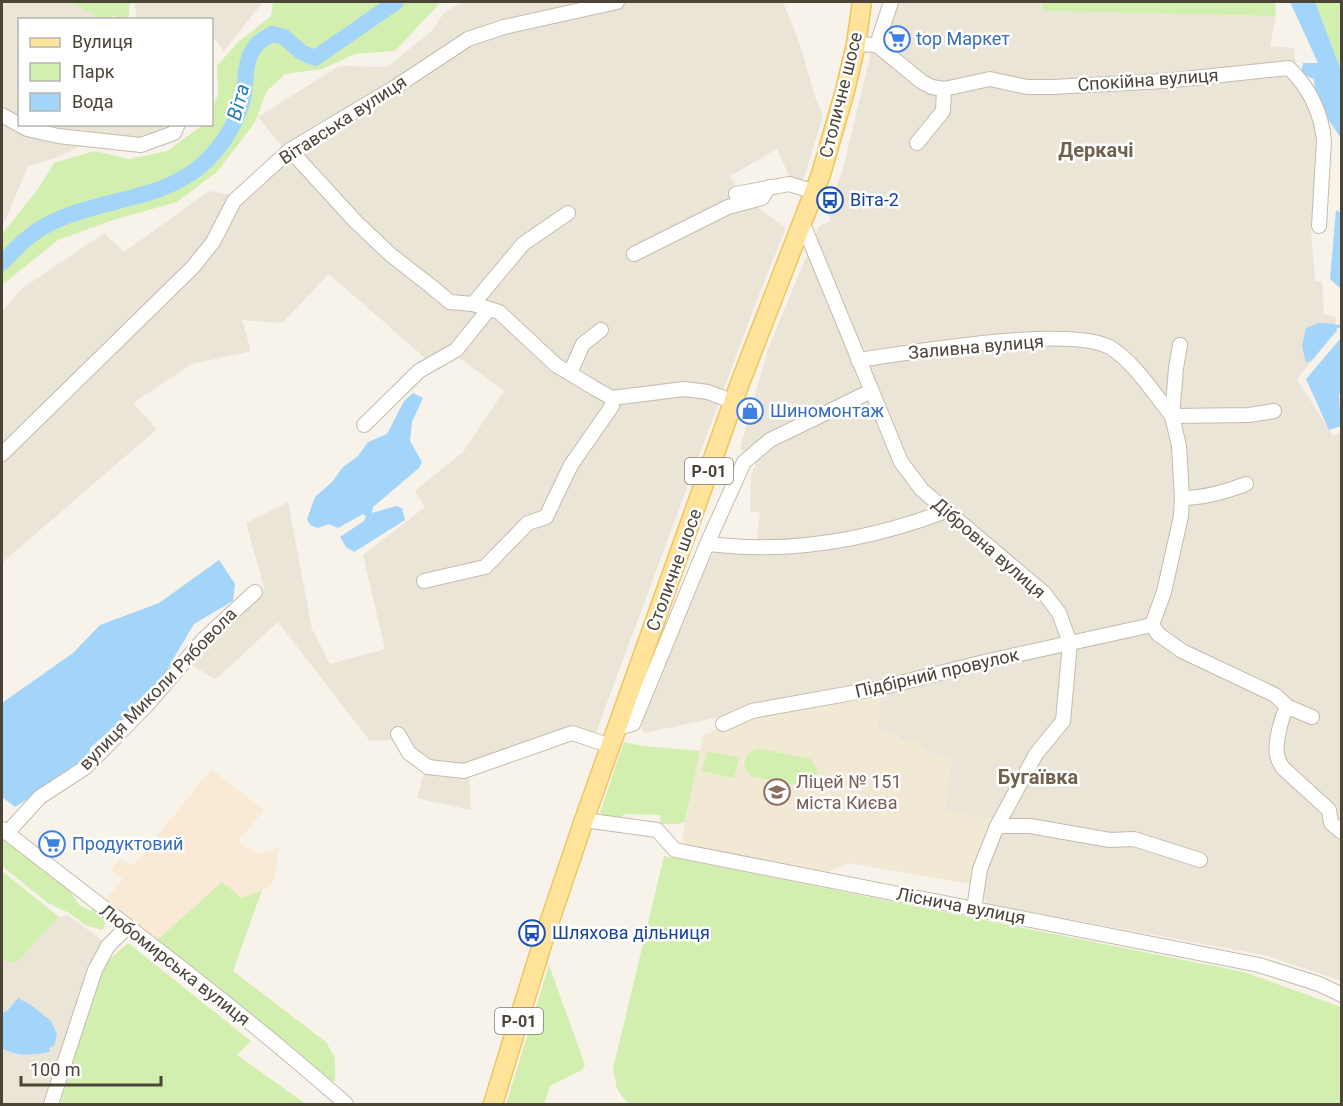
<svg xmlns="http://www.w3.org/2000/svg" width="1343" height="1106" viewBox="0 0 1343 1106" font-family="Roboto,sans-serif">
  <rect width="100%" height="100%" fill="#f7f3eb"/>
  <g fill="#ebe5d8">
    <polygon points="2,2 69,2 104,19 20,20 20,124 178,125 141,145 95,140 52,159 28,166 7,217 2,225"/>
    <polygon points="134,2 263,2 224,51 215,39 212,43 212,20 137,19"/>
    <polygon points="461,2 783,2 800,44 815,97 823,116 802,184 791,180 777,149 730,176 743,197 786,228 758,297 592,743 571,736 469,773 471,810 417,798 426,765 395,740 370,741 278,622 216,679 185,662 265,591 246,523 288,502 312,629 330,664 385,649 363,555 425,507 415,491 463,452 504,391 455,355 432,364 329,274 282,323 242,320 251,351 192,364 133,403 157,429 2,563 2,312 20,290 104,233 124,252 209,191 232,195 283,148 258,117 339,66 387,67 432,31 443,14"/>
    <polygon points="891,2 1041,2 1043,11 1276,16 1270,46 1294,48 1298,84 1320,118 1311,227 1315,281 1322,281 1324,314 1335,317 1338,330 1297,379 1333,436 1341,432 1341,981 1268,956 987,904 980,890 1002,823 944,810 952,758 926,752 918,743 900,740 900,735 877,731 880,698 884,697 883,682 645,733 638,723 706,565 715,550 756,547 760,512 750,512 751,475 756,464 740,448 768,349 819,226 831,221 827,212 843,169 871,52 883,44"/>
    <polygon points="68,915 103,941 49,1104 2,1104 2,961 16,963 59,917"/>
  </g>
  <polygon fill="#faead5" points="211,769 264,810 238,842 259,854 278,848 275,879 270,887 242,898 222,882 156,941 106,899 123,879 111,870 120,858 133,866"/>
  <polygon fill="#f1e9d3" points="853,698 880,698 877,731 900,735 900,740 918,743 926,752 952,758 945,810 992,819 978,857 974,885 849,863 823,874 686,848 682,840 703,735 756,715"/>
  <g fill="#d2efb0">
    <polygon points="69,2 134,2 129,5 129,19 122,19 114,16 108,19 104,20"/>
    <polygon points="273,2 441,2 395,51 355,54 322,69 285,74 267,91 255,122 218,171 177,202 113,220 58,240 2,285 2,234 38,189 54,163 94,151 129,159 167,151 203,125 212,124 212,108 218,95 217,66 238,42 271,16"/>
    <polygon points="1041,2 1275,2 1276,16 1043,11"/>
    <polygon points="1315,2 1341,2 1341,70"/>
    <polygon points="624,742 643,746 700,751 685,822 678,824 661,824 660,815 624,814 618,821 604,818 600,812"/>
    <polygon points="756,748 811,759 817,768 817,778 806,787 751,776 744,766 747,755"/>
    <polygon points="707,751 739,758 734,778 702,771"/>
    <polygon points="4,839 11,843 20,854 27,853 36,862 42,872 50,870 66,885 79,905 91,911 94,906 107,916 112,923 105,921 103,930 87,926 69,913 48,903 2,866 2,840"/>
    <polygon points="664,856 1244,972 1341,1007 1341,1104 628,1104 617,1089 613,1069"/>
    <polygon points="2,871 59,917 16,963 2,961"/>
    <polygon points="222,882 242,898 262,890 233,971 326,1042 335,1058 335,1081 332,1081 157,945 156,941"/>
    <polygon points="128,943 251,1041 237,1055 306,1104 60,1104 101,967"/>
    <polygon points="549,965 585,1065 582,1070 550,1086 544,1104 506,1104"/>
  </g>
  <g fill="#a2d5f9">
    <polygon points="1290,2 1315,2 1341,70 1341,138 1316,102 1314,79 1301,74 1303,63 1318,63"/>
    <polygon points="1336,210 1341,213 1341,289 1330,279"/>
    <polygon points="1319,323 1334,324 1337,330 1312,360 1306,363 1302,346 1306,328"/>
    <polygon points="1341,338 1341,389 1339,395 1341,426 1329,430 1306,379"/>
    <polygon points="413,393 423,398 412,422 410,441 422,462 419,468 373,507 372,513 396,506 402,508 405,520 354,552 346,547 340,537 364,521 366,516 363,514 338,528 329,524 318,528 310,525 307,519 315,497 332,482 343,467 358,456 368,442 387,434 404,401"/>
    <polygon points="219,560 235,584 233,601 194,624 153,693 90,748 88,761 15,807 2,797 2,703 73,653 100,625 159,603"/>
    <path d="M18,998L31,1005L51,1021L57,1034L54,1046L49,1048L50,1052C33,1055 16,1057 2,1048V1013L7,1011Z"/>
  </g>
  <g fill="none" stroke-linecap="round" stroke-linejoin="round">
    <polyline stroke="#a2d5f9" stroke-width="3" points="1335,327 1340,326"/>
    <path stroke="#a2d5f9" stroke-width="16" d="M2,263C21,242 36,228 64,217C108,199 158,199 197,169C217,153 233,130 241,106C248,87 242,65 254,48C257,42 266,38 272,34L284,37L301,52L315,58L396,2"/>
    <g stroke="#c4bbac" stroke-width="16">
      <g id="minor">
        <path d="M856,44L877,45L922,82L932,87L944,89L990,79L1027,87H1052L1164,81L1289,68C1309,87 1322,114 1324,141L1319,226"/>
        <polyline points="877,45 891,2"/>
        <polyline points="2,115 27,129 58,136 141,145 174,133 178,124"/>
        <polyline points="917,143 943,111 944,89"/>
        <polyline points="290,150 356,222 391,255 432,287 450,302 473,304 499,312 556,365 594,388 612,398 684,389 708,392 734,402"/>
        <polyline points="736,194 789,184 815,192"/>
        <polyline points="803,224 901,462 922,490 1044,593 1059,613 1070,643 1063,721 1036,754 997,826 980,869 974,909"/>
        <polyline points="634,254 728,207 762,198 769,187"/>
        <polyline points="473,304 523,244 568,213"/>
        <polyline points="1180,345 1176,368 1172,416 1179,446 1182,498 1181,516 1164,592 1152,625 1158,634 1182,651 1275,695 1288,707 1312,717"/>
        <path d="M858,360C908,353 1071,324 1111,348C1134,362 1155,395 1172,416"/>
        <polyline points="570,373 583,344 601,330"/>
        <polyline points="1172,416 1249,415 1274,411"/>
        <polyline points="364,425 419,371 456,350 489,309"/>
        <polyline points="2,454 193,267 213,242 234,201 290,150 397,86 468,39 504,27 617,2"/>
        <path d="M1182,498C1205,498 1225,492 1246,484"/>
        <path d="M707,544C722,545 737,547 753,547C817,549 886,534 946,511"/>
        <polyline points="424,581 485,567 528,523 546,517 571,465 612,406 612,398"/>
        <path d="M1288,707C1281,715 1275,744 1277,755C1278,760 1280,764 1283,768L1329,810L1331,823L1342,832"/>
        <polyline points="723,724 752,711 880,688 984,662 1152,625"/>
        <polyline points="617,728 633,724 707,544 744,462 770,440 871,391"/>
        <polyline points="398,734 409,753 428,767 464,771 572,733 611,746"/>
        <polyline points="584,820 657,830 675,850 1259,965 1319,984 1342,995"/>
        <polyline points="997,826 1030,826 1110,840 1134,839 1200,860"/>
        <path d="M2,829C117,919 237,1007 346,1104"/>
        <polyline points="7,833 40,797 86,767 147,705 203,640 255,592"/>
        <polyline points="51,1104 95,970 108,946 127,927"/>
      </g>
    </g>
    <g stroke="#f1c55e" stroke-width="21">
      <polyline id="major" points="493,1104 544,938 584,820 740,383 821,174 845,91 856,44 862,2"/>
    </g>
    <use href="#minor" stroke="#fff" stroke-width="14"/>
    <use href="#major" stroke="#ffe39b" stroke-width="18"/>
  </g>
  <defs>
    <g id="supermarket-ring" transform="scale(1.35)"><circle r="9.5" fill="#fff" stroke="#3f7fe0" stroke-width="1.5"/><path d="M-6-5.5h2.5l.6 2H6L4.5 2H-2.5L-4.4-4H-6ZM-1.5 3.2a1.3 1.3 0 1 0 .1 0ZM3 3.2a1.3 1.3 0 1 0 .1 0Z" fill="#3f7fe0"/></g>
    <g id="bus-ring" transform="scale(1.35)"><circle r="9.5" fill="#fff" stroke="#1a4fb4" stroke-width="1.5"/><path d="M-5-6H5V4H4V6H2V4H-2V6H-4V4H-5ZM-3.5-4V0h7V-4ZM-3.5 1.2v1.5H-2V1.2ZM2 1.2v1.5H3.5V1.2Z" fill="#1a4fb4"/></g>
    <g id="shop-ring" transform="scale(1.35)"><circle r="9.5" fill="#fff" stroke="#3f7fe0" stroke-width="1.5"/><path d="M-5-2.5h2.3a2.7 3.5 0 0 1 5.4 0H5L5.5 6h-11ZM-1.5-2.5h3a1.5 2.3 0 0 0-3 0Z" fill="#3f7fe0"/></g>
    <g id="school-ring" transform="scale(1.35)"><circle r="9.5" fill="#fff" stroke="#8d6e63" stroke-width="1.5"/><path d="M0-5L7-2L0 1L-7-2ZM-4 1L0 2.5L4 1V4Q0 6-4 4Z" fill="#8d6e63"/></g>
  </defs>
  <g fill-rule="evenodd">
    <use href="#supermarket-ring" x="897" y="39"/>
    <use href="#bus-ring" x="830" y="200"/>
    <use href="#shop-ring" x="750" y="411"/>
    <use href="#school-ring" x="777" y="792"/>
    <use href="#supermarket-ring" x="52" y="844"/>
    <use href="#bus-ring" x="532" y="933"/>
  </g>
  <g text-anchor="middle" stroke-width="5" stroke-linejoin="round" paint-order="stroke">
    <g fill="#fff" stroke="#827c73" stroke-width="1.5">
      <rect x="685" y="458" width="48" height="26" rx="4.5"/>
      <rect x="495" y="1008" width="48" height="26" rx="4.5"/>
    </g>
    <g font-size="16" font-weight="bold" fill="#4c4437">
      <text x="709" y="477">Р-01</text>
      <text x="519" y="1027">Р-01</text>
    </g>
    <g font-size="18" fill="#366cbe" stroke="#fff" text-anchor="start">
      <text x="916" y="45">top Маркет</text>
      <text x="770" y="417">Шиномонтаж</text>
      <text x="72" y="850">Продуктовий</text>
    </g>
    <g font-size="18" fill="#4c4437" stroke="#fff">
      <text transform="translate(1148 80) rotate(-4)" y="6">Спокійна вулиця</text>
      <text transform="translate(841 95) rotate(-76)" y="6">Столичне шосе</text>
      <text transform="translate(343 120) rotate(-33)" y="6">Вітавська вулиця</text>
      <text transform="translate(976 347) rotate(-5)" y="6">Заливна вулиця</text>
      <text transform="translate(989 548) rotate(41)" y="6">Дібровна вулиця</text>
      <text transform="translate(674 570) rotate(-70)" y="6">Столичне шосе</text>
      <text transform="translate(937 673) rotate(-13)" y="6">Підбірний провулок</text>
      <text transform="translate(158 689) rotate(-46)" y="6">вулиця Миколи Рябовола</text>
      <text transform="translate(961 906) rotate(11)" y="6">Ліснича вулиця</text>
      <text transform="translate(175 965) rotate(38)" y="6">Любомирська вулиця</text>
    </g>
    <g font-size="18" fill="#164399" stroke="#fff" text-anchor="start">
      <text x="850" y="206">Віта-2</text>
      <text x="552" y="939">Шляхова дільниця</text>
    </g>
    <g font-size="18" fill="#785e54" stroke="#fff" text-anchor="start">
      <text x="796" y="788">Ліцей № 151<tspan x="796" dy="21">міста Києва</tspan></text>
    </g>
    <g font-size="20" font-style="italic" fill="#217bbd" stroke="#fff">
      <text transform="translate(238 102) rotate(-75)" y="7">Віта</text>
    </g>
    <g font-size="20" font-weight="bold" fill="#70624d" stroke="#fff">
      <text x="1096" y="157">Деркачі</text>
      <text x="1038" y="784">Бугаївка</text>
    </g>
  </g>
  <rect width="1343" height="1106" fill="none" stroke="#4c4437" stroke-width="6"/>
  <rect x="18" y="18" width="195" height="108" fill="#ffffff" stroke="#b7b4af" stroke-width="1.5"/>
  <rect x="30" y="38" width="30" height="9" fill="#ffe39b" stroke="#b7b4af" stroke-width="1.5"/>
  <text x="72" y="48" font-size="18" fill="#4c4437">Вулиця</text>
  <rect x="30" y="63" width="30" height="18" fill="#d2efb0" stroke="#b7b4af" stroke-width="1.5"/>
  <text x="72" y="78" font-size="18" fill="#4c4437">Парк</text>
  <rect x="30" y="93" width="30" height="18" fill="#a2d5f9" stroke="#b7b4af" stroke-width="1.5"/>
  <text x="72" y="108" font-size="18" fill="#4c4437">Вода</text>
  <path d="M21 1076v9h140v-9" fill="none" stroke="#4c4437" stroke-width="3"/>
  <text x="30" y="1076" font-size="18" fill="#4c4437" stroke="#ffffff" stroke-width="4.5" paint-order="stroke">100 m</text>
</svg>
